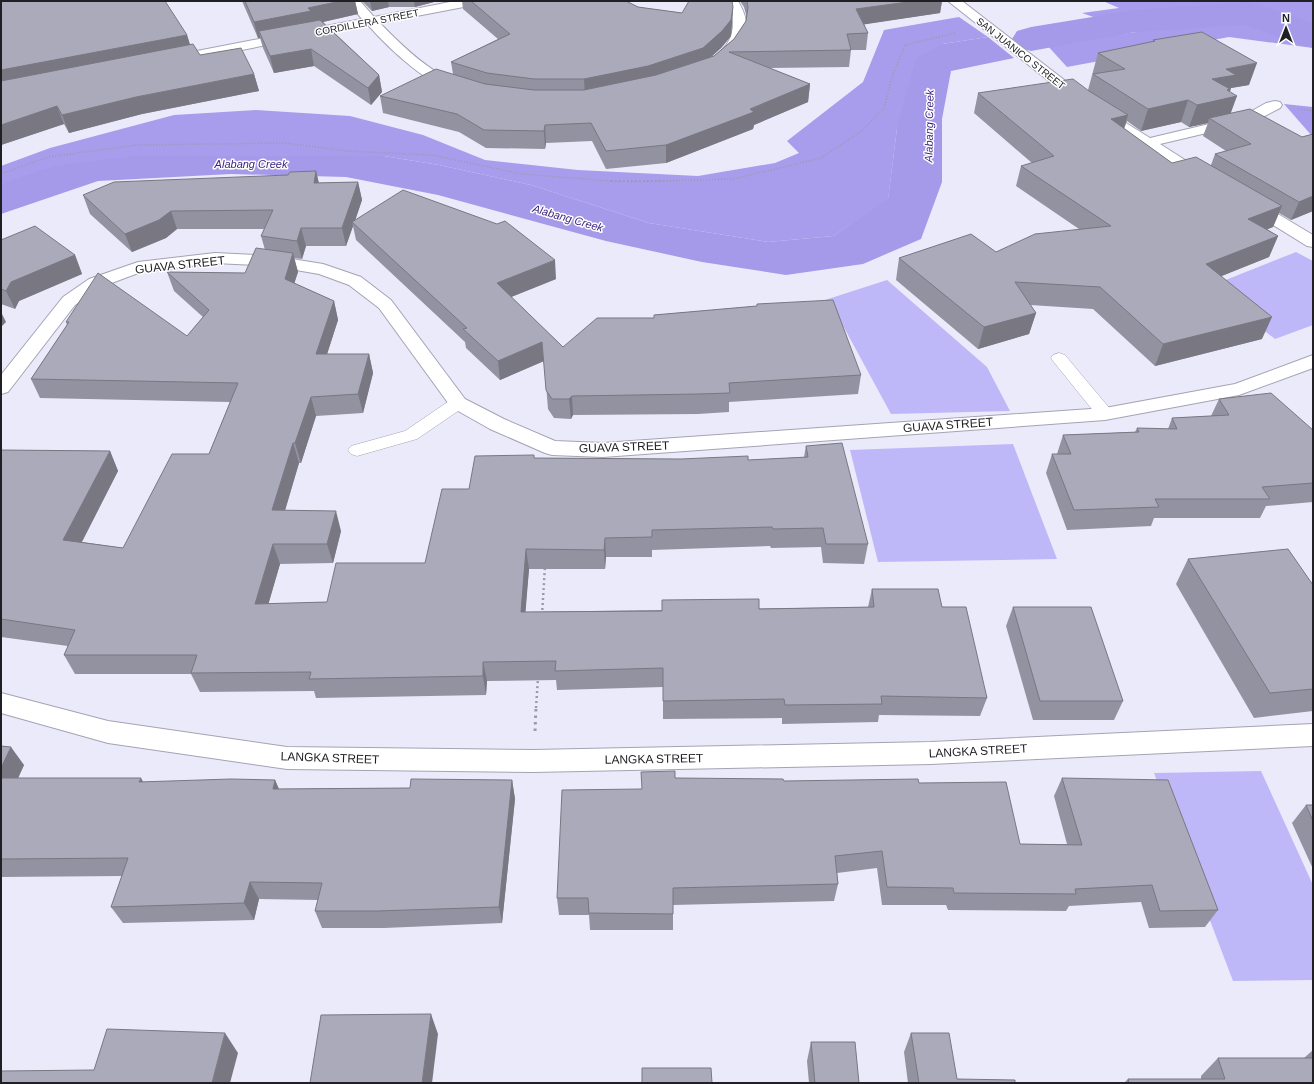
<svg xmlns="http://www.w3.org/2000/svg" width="1314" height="1084" viewBox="0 0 1314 1084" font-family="Arial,sans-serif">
  <rect width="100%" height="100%" fill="#ebeafb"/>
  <g fill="#bfb8f8">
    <polygon points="1296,252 1313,261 1313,325 1275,339 1208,287"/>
    <polygon points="887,280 987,367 1010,411 891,414 841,322 825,300"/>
    <polygon points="1013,444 1057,559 878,562 850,450"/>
    <polygon points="1261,771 1313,885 1313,980 1233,981 1154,773"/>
  </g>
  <g fill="#a79dec">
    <polygon points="1103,1 1313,1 1313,48 1229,37 1067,67 1046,44 1136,32 1082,13 1119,8"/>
    <polygon points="959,17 988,37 942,44 897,128 888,200 833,236 768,242 649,223 531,185 439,165 384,156 235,156 1,184 1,166 50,148 174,115 256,110 350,116 423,135 485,160 578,170 698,176 775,163 799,153 787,141 863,82 884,30"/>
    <polygon points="1284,104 1313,107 1313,136 1312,136"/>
  </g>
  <polygon fill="#a49ae9" points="988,37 1014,58 951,71 942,119 942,182 921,239 863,264 786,275 702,262 606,241 438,195 346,177 231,174 98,181 1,214 1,184 54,166 135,156 384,156 439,165 531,185 649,223 768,242 833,236 888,199 897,128 916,58 942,44"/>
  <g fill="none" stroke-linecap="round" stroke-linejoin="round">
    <polygon fill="#a49ae9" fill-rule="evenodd" points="1249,2 1313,23 1313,48 1299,44 1245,25 1135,32 1031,51 1017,47 1012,39 1017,31 1031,27 1135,10"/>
    <g stroke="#a4a3b3" stroke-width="1">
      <g id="lane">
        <polygon points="1059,353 1065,355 1111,410 1113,414 1111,418 1105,419 1099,418 1053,361 1051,358 1053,355"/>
        <polygon points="458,398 464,399 466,403 464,407 417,439 357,456 351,454 348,450 351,446 405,431 452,399"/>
      </g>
    </g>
    <g stroke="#a4a3b3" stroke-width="2">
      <g id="street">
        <path d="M347,1H360L374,17L455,1H480L478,4L474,5L380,23C399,43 418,61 441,75C448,78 459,80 463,86L461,89C435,95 384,43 368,25L171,64L166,63L164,60L166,57L171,56L362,19Z"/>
        <path d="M726,1H738C742,8 745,14 746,22C746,35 735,63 718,59L716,56C720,52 724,48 727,44C736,30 734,15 726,1Z"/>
        <polygon points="948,1 962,1 1094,103 1150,138 1243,116 1266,103 1275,101 1280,102 1282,105 1280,108 1253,122 1160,144 1207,174 1210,177 1207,180 1202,182 1197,180 1084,109"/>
        <polygon points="1250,199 1256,201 1313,235 1313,247 1307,246 1244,207 1242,204 1244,201"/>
        <polygon points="215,253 273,256 323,264 361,277 391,300 465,399 504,419 555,441 603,443 1105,408 1235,384 1313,355 1313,368 1239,395 1105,420 603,457 552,455 545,453 490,429 451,407 379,308 349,285 319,274 273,266 215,263 141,272 101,287 75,305 8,392 1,394 1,375 63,297 89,279 138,262"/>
        <polygon points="1,693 108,721 287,747 533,750 931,742 1313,724 1313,746 931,764 533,772 287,769 108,743 1,713"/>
      </g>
    </g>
    <g stroke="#9b9aa6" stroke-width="1.5" stroke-dasharray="1 2" stroke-linecap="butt">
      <polyline points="1298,109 1313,111"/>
      <polyline points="1,174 48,157 137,145 286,143 346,151 432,155 522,174 624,182"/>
      <polyline points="628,182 733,179 821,158 862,131 884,108 893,74 905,45 955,33"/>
    </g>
    <polyline stroke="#9b9aa6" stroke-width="2" stroke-dasharray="1.5 2.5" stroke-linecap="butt" points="611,181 664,181"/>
    <g stroke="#9b9aa6" stroke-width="2.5" stroke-dasharray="2 3" stroke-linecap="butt">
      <polyline points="542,615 545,566"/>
      <polyline points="536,708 538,678"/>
    </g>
    <polyline stroke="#9b9aa6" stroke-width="3" stroke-dasharray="2.5 4" stroke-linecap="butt" points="535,731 536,707"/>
    <use href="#lane" fill="#fff" fill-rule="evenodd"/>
    <use href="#street" fill="#fff" fill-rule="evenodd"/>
  </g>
  <g fill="#9392a0" fill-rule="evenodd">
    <polygon points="1,1 187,35 190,45 200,55 254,74 259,91 142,114 69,133 64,124 1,145"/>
    <polygon points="242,1 355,1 358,14 323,22 379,75 382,92 371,105 314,66 274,73 263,48 260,38 258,38"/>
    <polygon points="362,1 438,1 415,7 389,7 372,11"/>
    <polygon points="462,1 626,1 638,7 682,13 733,7 732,23 731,36 721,48 710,58 714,56 734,39 746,21 747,18 744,7 740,1 942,1 940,13 864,24 868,33 866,50 851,50 849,67 770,68 810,84 808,102 754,125 753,129 666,163 606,169 592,141 546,143 545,149 486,148 459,132 383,113 380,96 453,74 451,62 498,39 463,9"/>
    <path d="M1153,40L1249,85L1231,88L1230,92L1231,113L1302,137L1313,134V211L1291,220L1279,213L1273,227L1267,229L1278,236L1269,257L1221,276L1262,339L1155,366L1093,309L1030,305L1036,313L1029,334L978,349L896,280L899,258L996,252L1079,229L1016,186L1021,166L1032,163L974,113L978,93L1088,90L1098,53L1153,42ZM1127,121L1141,131L1181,122L1189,127L1208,123L1203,136L1226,151L1215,154L1211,165L1172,163L1124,129Z"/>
    <polygon points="316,171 319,183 358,182 362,200 355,220 556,279 511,297 563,347 654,318 654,315 757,306 757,304 861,375 858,394 729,402 729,412 698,414 573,415 571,419 554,418 548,409 544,361 500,380 466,348 465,342 356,240 353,226 346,246 306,246 302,259 294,258 298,272 294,283 334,301 338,320 327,354 369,354 373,373 363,413 316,416 301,463 299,463 285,511 341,531 333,563 280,564 268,604 327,602 425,563 469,489 535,458 748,460 804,457 806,446 868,544 864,564 823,563 821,547 771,548 770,546 652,550 652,557 606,557 605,569 529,569 525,612 868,607 872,589 942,607 987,698 980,716 879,715 878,722 782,724 782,718 663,719 663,687 557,690 556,680 487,681 486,695 316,698 314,691 200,692 191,674 75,674 64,655 68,646 1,637 1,450 110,451 118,471 82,542 123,548 209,454 230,402 40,398 31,379 67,325 66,322 187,336 203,317 174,291 167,272 245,273 265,250 261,236 265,229 177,229 166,238 132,252 90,214 83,195 288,175"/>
    <polygon points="1,240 75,255 82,274 19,301 15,309 1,304"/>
    <polygon points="1219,399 1313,430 1313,502 1266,506 1260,518 1154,518 1151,526 1067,530 1046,473 1052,454 1057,454 1063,435 1135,432 1137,428 1168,429 1172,418 1211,416"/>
    <polygon points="1188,559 1313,585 1313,711 1254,718 1176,584"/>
    <polygon points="1013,607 1123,701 1114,720 1033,720 1006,626"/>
    <polygon points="1,746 24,765 18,778 143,782 275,780 279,789 410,788 512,780 515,799 502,923 384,928 322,928 315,911 318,900 259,899 254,920 123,923 111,907 122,876 1,877"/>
    <polygon points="675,778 784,781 919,783 1020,844 1067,844 1054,796 1062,778 1218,910 1205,927 1149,928 1141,902 1069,906 1066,911 948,910 946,905 882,905 877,868 837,873 838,884 834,901 673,905 673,930 590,930 589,915 559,915 557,898 642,789"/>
    <polygon points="1306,805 1313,805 1313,869 1292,823"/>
    <polygon points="911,1033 957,1079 1015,1083 908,1083 904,1052"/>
    <polygon points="811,1042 859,1083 809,1083 807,1061"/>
    <polygon points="1313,1050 1313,1083 1124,1083 1128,1079 1201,1079 1201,1076 1218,1058 1304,1058"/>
  </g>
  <g fill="#787782">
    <polygon points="341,1 355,1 358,14 314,24 259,31 260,38 258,38 254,22 308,8"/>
    <polygon points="370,1 388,1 389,7 372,11"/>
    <polygon points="414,1 438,1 415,7"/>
    <polygon points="915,1 942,1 940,13 854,26 856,9"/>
    <polygon points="733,7 732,23 731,36 721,48 702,65 585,96 584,79"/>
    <polygon points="187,35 192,51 1,88 1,70"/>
    <polygon points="311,49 314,66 274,73 270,56"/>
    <polygon points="1257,63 1249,85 1231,88 1228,96 1237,96 1229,118 1209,118 1208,123 1189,127 1197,105 1212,79 1226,69"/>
    <polygon points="254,74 259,91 142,114 69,133 62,115 136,97"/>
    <polygon points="379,75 382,92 371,105 368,88"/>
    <polygon points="810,84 808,102 754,125 753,129 666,163 666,145"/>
    <polygon points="1188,100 1181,122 1141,131 1148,109"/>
    <polygon points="57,106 64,124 1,145 1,125"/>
    <polygon points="1128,115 1122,135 1111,119"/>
    <polygon points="545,125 546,143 545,149 544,131"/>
    <polygon points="316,171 320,189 314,183"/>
    <polygon points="358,182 362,200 354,224 352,222 353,226 346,246 342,228"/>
    <polygon points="1313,196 1313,211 1291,220 1299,202"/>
    <polygon points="1282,206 1273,227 1239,240 1248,219"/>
    <polygon points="171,211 177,229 166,238 132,252 125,234"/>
    <polygon points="301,228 306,246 302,259 297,241"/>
    <polygon points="1278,236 1269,257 1197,286 1206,264"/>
    <polygon points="293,253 298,272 290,297 285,279"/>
    <polygon points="75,255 82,274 19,301 15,309 6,291 11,282"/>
    <polygon points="555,260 556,279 499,302 497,283"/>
    <polygon points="334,301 338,320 321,373 316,354"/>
    <polygon points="1,312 6,322 1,327"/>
    <polygon points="1036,313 1029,334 978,349 984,327"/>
    <polygon points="1272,317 1262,339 1155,366 1163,344"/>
    <polygon points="542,342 544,361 500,380 498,361"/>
    <polygon points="369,354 373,373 363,413 358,394"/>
    <polygon points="572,396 573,415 571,419 569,399"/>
    <polygon points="311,397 316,416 301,463 295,443"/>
    <polygon points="293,443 299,463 279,530 272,510"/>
    <polygon points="110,451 118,471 73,559 63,540"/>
    <polygon points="336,511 341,531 333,563 327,544"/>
    <polygon points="605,538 606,557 605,569 604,550"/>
    <polygon points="273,544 280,564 263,623 255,604"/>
    <polygon points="526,549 529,569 524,631 521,612"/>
    <polygon points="483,662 487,681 486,695 483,676"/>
    <polygon points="11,747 24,765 10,796 1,784 1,768"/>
    <polygon points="141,778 151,796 139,782"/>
    <polygon points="275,780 283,799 273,789"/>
    <polygon points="512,780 515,799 502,923 499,907"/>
    <polygon points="250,882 259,899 254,920 244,903"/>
    <polygon points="431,1014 438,1034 432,1083 422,1083"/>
    <polygon points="225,1033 238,1053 230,1083 212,1083"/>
  </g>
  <g fill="#abaaba" stroke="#787782">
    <polygon points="1,1 165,1 187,35 1,70"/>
    <polygon points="245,1 341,1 308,8 311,11 254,22"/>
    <polygon points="471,1 626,1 638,7 682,13 689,1 732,1 733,7 731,20 722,31 703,48 648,66 584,79 534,79 487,73 451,62 510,34"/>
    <polygon points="747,1 915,1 856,9 868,33 847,34 851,50 729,52 810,84 750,109 754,112 666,145 606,151 591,123 545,125 544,131 484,130 457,114 380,96 436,69 485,84 534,90 584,90 656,75 714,56 734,39 746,21 748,7"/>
    <polygon points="320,20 379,75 368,88 311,49 270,56 259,31"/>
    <polygon points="1202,32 1257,63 1226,69 1236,75 1212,79 1230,89 1227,90 1237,96 1197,105 1188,100 1148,109 1093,74 1125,69 1098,53 1155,41 1153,40"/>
    <polygon points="193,44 200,55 241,48 254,74 136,97 62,115 57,106 1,125 1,81"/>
    <polygon points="1073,79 1089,91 1128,115 1111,119 1172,163 1196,157 1282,206 1248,219 1278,236 1206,264 1272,317 1163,344 1100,287 1015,282 1036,313 984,327 899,258 971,234 996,252 1035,234 1111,226 1021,166 1054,156 978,93"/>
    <polygon points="1250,109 1302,137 1313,134 1313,196 1299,202 1215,154 1251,144 1209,118"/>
    <polygon points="316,171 314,183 358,182 342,228 301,228 297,241 261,236 273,210 171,211 159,220 125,234 83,195 114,182 288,175 290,172"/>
    <polygon points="403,190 497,224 505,221 555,260 497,283 563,347 597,318 654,318 654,315 757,306 757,304 833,300 861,375 729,383 730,393 699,394 572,396 569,399 552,399 546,390 542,342 498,361 463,329 467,328 352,222"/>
    <polygon points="35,226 75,255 11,282 6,291 1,289 1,240"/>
    <polygon points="256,248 293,253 285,279 334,301 316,354 369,354 358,394 311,397 295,443 293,443 272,510 336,511 327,544 273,544 255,604 327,602 336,563 425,563 442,489 469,489 475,456 534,455 534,458 681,459 748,456 748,460 808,457 806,446 842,443 868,544 826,544 823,528 773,529 772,527 652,530 652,537 605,538 604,550 526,549 521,612 662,611 662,600 759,599 759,609 874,607 872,589 938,589 942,607 966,607 987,698 881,696 882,704 785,705 784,699 663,701 663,668 555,671 556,661 483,662 483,676 309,679 311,672 191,673 197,655 64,655 75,630 1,619 1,450 110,451 63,540 123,548 172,454 209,454 238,383 31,379 69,322 66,322 98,273 187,336 209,310 167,272 245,273"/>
    <polygon points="1271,393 1313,430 1313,483 1262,487 1270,499 1155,499 1159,507 1074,510 1052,454 1071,454 1063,435 1139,432 1137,428 1177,429 1172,418 1229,415 1219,399"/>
    <polygon points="1288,549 1313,585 1313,689 1270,693 1188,559"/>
    <polygon points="1013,607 1091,607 1123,701 1040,701"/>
    <polygon points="1,746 11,747 1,768"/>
    <polygon points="675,771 675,778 783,779 784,781 918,779 919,783 1006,782 1020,844 1082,845 1062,778 1168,780 1218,910 1160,911 1152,885 1075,889 1076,894 954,893 953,888 887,887 882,851 835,856 838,884 673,888 673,914 589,913 588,898 557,898 562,790 642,789 641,772"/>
    <polygon points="1,778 141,778 139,782 231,779 275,780 273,789 410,788 411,779 512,780 499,907 377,911 315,911 322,883 250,882 244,903 111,907 128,858 1,859"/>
    <polygon points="1306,805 1313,805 1313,821"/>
    <polygon points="431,1014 422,1083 310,1083 321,1015"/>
    <polygon points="107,1029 225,1033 212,1083 1,1083 1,1071 94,1070"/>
    <polygon points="911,1033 949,1033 957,1079 1015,1080 1015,1083 919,1083"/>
    <polygon points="811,1042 855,1042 859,1083 815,1083"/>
    <polygon points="1218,1058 1313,1058 1313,1083 1129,1083 1128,1079 1225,1079"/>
    <polygon points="642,1068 711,1068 712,1083 642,1083"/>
  </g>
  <g text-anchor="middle" stroke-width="3" stroke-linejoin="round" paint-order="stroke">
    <g font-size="10" fill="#1f1f24" stroke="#fff">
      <text transform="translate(367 22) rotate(-11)" y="4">CORDILLERA STREET</text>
      <text transform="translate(1021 53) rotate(38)" y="4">SAN JUANICO STREET</text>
    </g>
    <g font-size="11" font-style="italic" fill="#3c247e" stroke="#fff">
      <text transform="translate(929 126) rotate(-89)" y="4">Alabang Creek</text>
      <text x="251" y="168">Alabang Creek</text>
      <text transform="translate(568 218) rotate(16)" y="4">Alabang Creek</text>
    </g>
    <g font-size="12" fill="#1f1f24" stroke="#fff">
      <text transform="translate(180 265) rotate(-6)" y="4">GUAVA STREET</text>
      <text transform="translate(948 425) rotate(-4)" y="4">GUAVA STREET</text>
      <text transform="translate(624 447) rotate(-2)" y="4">GUAVA STREET</text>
      <text transform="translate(978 751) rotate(-3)" y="4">LANGKA STREET</text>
      <text transform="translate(330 758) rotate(2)" y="4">LANGKA STREET</text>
      <text transform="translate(654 759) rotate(-1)" y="4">LANGKA STREET</text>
    </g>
  </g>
  <rect width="1314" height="1084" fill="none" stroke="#1f1f24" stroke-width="4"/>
  <g transform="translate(1286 28)" stroke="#ffffff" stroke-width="3" paint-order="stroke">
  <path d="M0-3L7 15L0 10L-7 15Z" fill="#1f1f24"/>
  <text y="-6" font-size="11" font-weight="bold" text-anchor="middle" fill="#1f1f24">N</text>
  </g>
</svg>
